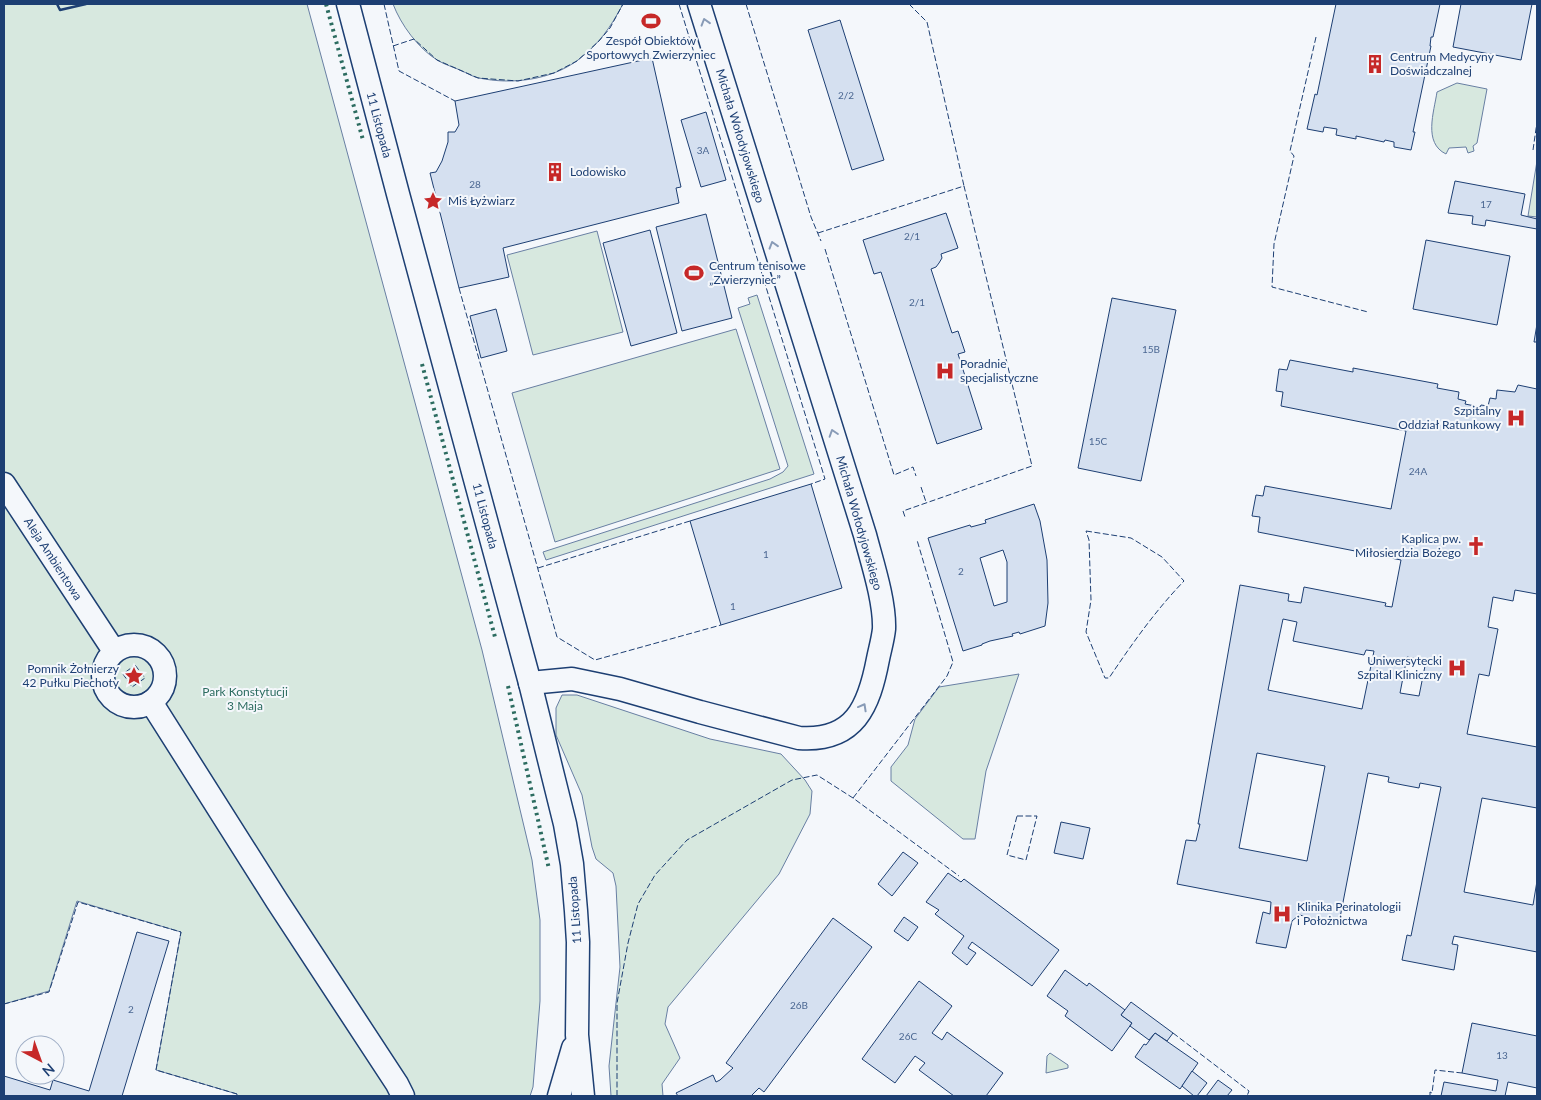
<svg xmlns="http://www.w3.org/2000/svg" width="1541" height="1100" viewBox="0 0 1541 1100" font-family="Lato,sans-serif">
  <rect width="100%" height="100%" fill="#f4f7fb"/>
  <g fill="#d7e8df" stroke="#687fa3">
    <polygon points="4,4 307,4 482,650 532,860 540,920 540,1001 533,1087 530,1096 237,1096 237,1094 156,1070 181,932 77,901 49,991 4,1004"/>
    <path d="M393,4H623C610,28 600,43 578,60C551,80 512,85 479,78C473,77 467,73 462,71C454,67 445,65 437,60C418,48 401,25 393,4Z"/>
    <path d="M1457,83L1487,89L1477,143L1473,146L1474,151L1468,153L1466,147L1449,148L1446,154C1423,143 1434,112 1437,92Z"/>
    <polygon points="1537,161 1537,217 1528,216"/>
    <polygon points="597,231 623,332 533,355 507,255"/>
    <polygon points="757,295 814,474 546,560 543,552 770,479 783,472 788,466 738,308 750,304 748,298"/>
    <polygon points="736,329 780,469 555,542 512,393"/>
    <polygon points="1019,674 986,771 975,839 963,839 891,781 891,767 908,745 915,719 939,687"/>
    <polygon points="562,695 577,695 710,739 781,754 805,780 812,791 810,814 779,874 668,1007 665,1024 680,1058 662,1084 663,1096 611,1096 609,1066 620,967 616,886 613,873 596,859 592,847 582,795 556,735 556,708"/>
    <polygon points="1050,1053 1068,1065 1068,1068 1046,1073 1047,1056"/>
  </g>
  <g fill="#d5e0f0" stroke="#1d3f73" fill-rule="evenodd">
    <polygon points="1336,4 1440,4 1433,37 1431,37 1430,46 1431,46 1413,132 1415,132 1411,150 1394,147 1394,142 1385,140 1384,142 1356,136 1356,139 1336,135 1337,129 1324,127 1323,132 1307,129 1315,94 1317,95"/>
    <polygon points="1461,4 1532,4 1521,60 1453,47"/>
    <polygon points="840,20 884,160 852,170 808,30"/>
    <polygon points="652,58 681,187 676,188 679,203 503,248 509,277 459,288 430,173 436,172 442,161 448,142 448,132 455,132 459,125 455,101"/>
    <polygon points="706,112 726,180 701,187 681,120"/>
    <polygon points="1455,181 1525,194 1521,215 1537,219 1537,229 1486,220 1485,226 1472,224 1473,216 1448,213"/>
    <polygon points="946,213 958,248 941,254 942,258 939,263 936,267 931,269 952,333 958,331 965,352 958,354 982,429 937,444 881,272 874,274 863,240"/>
    <polygon points="706,214 732,318 682,331 656,227"/>
    <polygon points="650,230 677,333 631,346 603,243"/>
    <polygon points="1426,240 1510,256 1497,325 1413,309"/>
    <polygon points="1112,298 1176,310 1141,481 1078,468"/>
    <polygon points="496,309 507,351 481,358 470,316"/>
    <polygon points="1537,324 1537,342 1534,342"/>
    <path d="M1290,360L1353,372V368L1438,384L1437,388L1459,392L1458,399L1466,401L1465,404L1480,407L1481,405L1488,406L1490,398L1496,399L1497,390L1515,392L1518,385L1537,389V594L1515,590L1513,601L1493,597L1488,627L1498,629L1489,676L1479,674L1467,734L1537,747V808L1482,798L1464,892L1533,905L1537,881V952L1454,936L1452,944L1458,945L1454,970L1402,960L1407,935L1411,936L1441,787L1420,783L1419,788L1403,785L1388,782L1389,777L1368,773L1339,923L1299,915L1292,921L1286,948L1256,943L1263,912L1270,914L1271,902L1177,884L1186,840L1196,841L1200,824H1198L1240,585L1289,594L1288,601L1301,603L1304,587L1386,603L1385,606L1392,607L1401,560L1258,532L1260,517L1252,516L1256,495L1263,496L1265,486L1391,509L1406,431L1281,406L1283,392L1276,391L1279,369L1287,370ZM1283,619L1297,622L1293,641L1364,655L1366,650L1374,651L1362,709L1268,690ZM1407,657L1426,661L1419,696L1400,693ZM1257,753L1325,766L1307,861L1239,848Z"/>
    <polygon points="811,484 842,588 721,625 690,521"/>
    <path d="M1034,504L1040,521L1047,560L1048,603L1045,626L1020,634L1019,632L1012,634L1013,636L990,641L982,644V645L963,651L928,538L970,525L971,527L986,523L985,520ZM1003,550L1007,562V602L994,606L980,558Z"/>
    <polygon points="1061,822 1090,828 1083,859 1054,853"/>
    <polygon points="903,852 918,863 892,896 878,884"/>
    <polygon points="948,873 961,882 964,879 1059,950 1032,986 972,942 968,948 976,953 967,965 952,953 964,936 935,914 939,910 926,902"/>
    <polygon points="904,917 918,927 908,941 894,931"/>
    <polygon points="833,918 872,947 764,1092 759,1088 751,1096 678,1096 676,1093 713,1075 716,1082 720,1080 733,1068 726,1063"/>
    <polygon points="137,932 169,941 122,1096 4,1096 4,1076 50,1090 53,1080 89,1091"/>
    <polygon points="1065,970 1087,986 1089,983 1125,1010 1121,1015 1132,1023 1112,1051 1065,1016 1068,1011 1047,996"/>
    <polygon points="919,981 952,1006 932,1033 942,1040 947,1032 1003,1073 986,1096 954,1096 919,1070 925,1063 915,1056 895,1083 862,1059"/>
    <polygon points="1131,1002 1173,1033 1167,1041 1155,1033 1149,1040 1130,1026 1132,1023 1121,1015"/>
    <polygon points="1472,1023 1537,1036 1537,1088 1508,1082 1505,1096 1441,1096 1444,1082 1496,1091 1498,1080 1462,1073"/>
    <polygon points="1155,1033 1198,1063 1180,1089 1135,1057 1144,1044 1146,1045"/>
    <polygon points="1192,1071 1207,1083 1197,1096 1194,1096 1182,1086"/>
    <polygon points="1218,1080 1232,1090 1227,1096 1206,1096"/>
  </g>
  <g fill="none" stroke-linecap="round" stroke-linejoin="round">
    <g stroke="#1d3f73" stroke-width="25">
      <g id="minor">
        <polyline points="348,4 398,194 530,683 565,824 572,864 576,911 578,942 577,1035 583,1096"/>
        <polyline points="4,484 114,651"/>
        <circle cx="134" cy="676" r="31"/>
        <path d="M530,683L572,679L620,689L700,712L799,738C855,742 869,706 878,659C880,649 883,639 884,629C885,601 872,562 865,535L699,4"/>
        <polyline points="151,702 277,901 397,1084 403,1096"/>
        <polyline points="559,1096 573,1048"/>
      </g>
    </g>
    <use href="#minor" stroke="#f4f7fb" stroke-width="22"/>
    <g stroke="#2c6c60" stroke-width="4" stroke-dasharray="2.5 4" stroke-linecap="butt">
      <polyline points="326,4 363,140"/>
      <polyline points="422,364 495,637"/>
      <polyline points="508,686 549,869"/>
    </g>
    <g stroke="#1d3f73" stroke-width="1" stroke-dasharray="6 2.5" stroke-linecap="butt">
      <polyline points="384,4 399,71 455,101"/>
      <polyline points="679,4 825,479 811,484"/>
      <polyline points="746,4 811,217 821,241"/>
      <polyline points="909,4 927,22 964,186"/>
      <polyline points="1316,37 1290,151 1294,156 1274,244 1272,287 1368,312"/>
      <polyline points="393,46 414,39 437,60 478,78 518,81 554,73 577,61 599,41 610,28 623,4"/>
      <polyline points="1533,150 1537,122"/>
      <polyline points="818,233 964,186 1032,466 903,511 905,517"/>
      <polyline points="825,249 894,475 913,467 916,476"/>
      <polyline points="459,288 557,637 595,660 721,625"/>
      <polyline points="921,487 926,502"/>
      <path d="M1086,531L1131,538L1162,557L1184,581C1155,611 1132,644 1109,678H1105L1086,632L1091,600L1089,540Z"/>
      <polyline points="538,568 690,521"/>
      <polygon points="135,665 145,678 132,687 123,674"/>
      <polyline points="853,798 947,676 953,662 917,540"/>
      <polygon points="1017,816 1037,816 1026,860 1007,855"/>
      <polyline points="4,1004 49,992 78,902 181,932 156,1070 237,1094 237,1096"/>
      <polyline points="1173,1033 1249,1091 1247,1096"/>
      <polyline points="617,1096 617,1003 628,943 638,904 655,875 687,840 792,780 817,775 853,798 959,876"/>
      <polyline points="1430,1096 1430,1092 1432,1093 1435,1070 1462,1073"/>
    </g>
    <polyline stroke="#1d3f73" stroke-width="2.5" points="57,4 60,10 86,4"/>
  </g>
  <defs><path id="oneway-chevron" d="M-2-3.5L2.5 0L-2 3.5" fill="none" stroke-width="1.6" stroke-linecap="round" stroke-linejoin="round" transform="scale(1.25)"/></defs>
  <g stroke="#889bb7">
    <use href="#oneway-chevron" transform="translate(705 22) rotate(-107)"/>
    <use href="#oneway-chevron" transform="translate(773 245) rotate(-107)"/>
    <use href="#oneway-chevron" transform="translate(833 433) rotate(-108)"/>
    <use href="#oneway-chevron" transform="translate(863 707) rotate(-61)"/>
  </g>
  <defs>
    <g id="stadium-bare" transform="scale(1.5)"><path d="M0-5a6.5 5 0 1 0 0 10a6.5 5 0 1 0 0-10ZM-3.5-1.8h7v3.6h-7Z" fill="#c62828" stroke="#f4f7fb" stroke-width="2.5" paint-order="stroke"/></g>
    <g id="building-bare" transform="scale(1.5)"><path d="M-4-6H4V6H1V3H-1V6H-4ZM-2.5-4.3h1.7v1.8h-1.7ZM.8-4.3h1.7v1.8H.8ZM-2.5-1h1.7V.8h-1.7ZM.8-1h1.7V.8H.8Z" fill="#c62828" stroke="#f4f7fb" stroke-width="2.5" paint-order="stroke"/></g>
    <g id="sight-bare" transform="scale(1.5)"><path d="M0-6L1.8-2.2L6-1.7L2.9 1.2L3.7 5.4L0 3.3L-3.7 5.4L-2.9 1.2L-6-1.7L-1.8-2.2Z" fill="#c62828" stroke="#f4f7fb" stroke-width="2.5" paint-order="stroke"/></g>
    <g id="hospital-bare" transform="scale(1.5)"><path d="M-5-5h3v3.5h4V-5h3V5h-3V1.5h-4V5h-3Z" fill="#c62828" stroke="#f4f7fb" stroke-width="2.5" paint-order="stroke"/></g>
    <g id="church-bare" transform="scale(1.5)"><path d="M-1.2-6h2.4v3.5h3.3v2.4h-3.3V6h-2.4V-.1h-3.3v-2.4h3.3Z" fill="#c62828" stroke="#f4f7fb" stroke-width="2.5" paint-order="stroke"/></g>
  </defs>
  <g fill-rule="evenodd">
    <use href="#stadium-bare" x="651" y="21"/>
    <use href="#building-bare" x="1375" y="64"/>
    <use href="#building-bare" x="555" y="172"/>
    <use href="#sight-bare" x="433" y="201"/>
    <use href="#stadium-bare" x="694" y="273"/>
    <use href="#hospital-bare" x="945" y="371"/>
    <use href="#hospital-bare" x="1516" y="418"/>
    <use href="#church-bare" x="1476" y="546"/>
    <use href="#hospital-bare" x="1457" y="668"/>
    <use href="#sight-bare" x="134" y="676"/>
    <use href="#hospital-bare" x="1282" y="914"/>
  </g>
  <g text-anchor="middle" stroke-width="4" stroke-linejoin="round" paint-order="stroke">
    <g font-size="10" fill="#4b6792">
      <text x="846" y="99">2/2</text>
      <text x="703" y="154">3A</text>
      <text x="475" y="188">28</text>
      <text x="1486" y="208">17</text>
      <text x="912" y="240">2/1</text>
      <text x="917" y="306">2/1</text>
      <text x="1151" y="353">15B</text>
      <text x="1098" y="445">15C</text>
      <text x="1418" y="475">24A</text>
      <text x="766" y="558">1</text>
      <text x="961" y="575">2</text>
      <text x="733" y="610">1</text>
      <text x="799" y="1009">26B</text>
      <text x="131" y="1013">2</text>
      <text x="908" y="1040">26C</text>
      <text x="1502" y="1059">13</text>
    </g>
    <g font-size="12" fill="#1d3f73" stroke="#f4f7fb" text-anchor="start">
      <text x="651" y="45" text-anchor="middle">Zespół Obiektów<tspan x="651" dy="14">Sportowych Zwierzyniec</tspan></text>
      <text x="1390" y="61">Centrum Medycyny<tspan x="1390" dy="14">Doświadczalnej</tspan></text>
      <text x="570" y="176">Lodowisko</text>
      <text x="448" y="205">Miś Łyżwiarz</text>
      <text x="709" y="270">Centrum tenisowe<tspan x="709" dy="14">„Zwierzyniec”</tspan></text>
      <text x="960" y="368">Poradnie<tspan x="960" dy="14">specjalistyczne</tspan></text>
      <text x="1501" y="415" text-anchor="end">Szpitalny<tspan x="1501" dy="14">Oddział Ratunkowy</tspan></text>
      <text x="1461" y="543" text-anchor="end">Kaplica pw.<tspan x="1461" dy="14">Miłosierdzia Bożego</tspan></text>
      <text x="1442" y="665" text-anchor="end">Uniwersytecki<tspan x="1442" dy="14">Szpital Kliniczny</tspan></text>
      <text x="119" y="673" text-anchor="end">Pomnik Żołnierzy<tspan x="119" dy="14">42 Pułku Piechoty</tspan></text>
      <text x="1297" y="911">Klinika Perinatologii<tspan x="1297" dy="14">i Położnictwa</tspan></text>
    </g>
    <g font-size="12" fill="#1d3f73" stroke="#f4f7fb">
      <text transform="translate(379 125) rotate(75)" y="4">11 Listopada</text>
      <text transform="translate(740 136) rotate(73)" y="4">Michała Wołodyjowskiego</text>
      <text transform="translate(485 516) rotate(75)" y="4">11 Listopada</text>
      <text transform="translate(859 523) rotate(74)" y="4">Michała Wołodyjowskiego</text>
      <text transform="translate(53 559) rotate(57)" y="4">Aleja Ambientowa</text>
      <text transform="translate(575 910) rotate(-94)" y="4">11 Listopada</text>
    </g>
    <g font-size="12" fill="#2c6c60" stroke="#f4f7fb">
      <text x="245" y="696">Park Konstytucji<tspan x="245" dy="14">3 Maja</tspan></text>
    </g>
  </g>
  <rect width="1541" height="1100" fill="none" stroke="#1d3f73" stroke-width="10"/>
  <g transform="translate(40 1060) rotate(139)"><circle r="24" fill="#f4f7fb" stroke="#9eadc5"/>
  <path d="M0-4L9 19L0 12L-9 19Z" fill="#c62828"/>
  <text y="-8" font-size="14" font-weight="bold" text-anchor="middle" fill="#1d3f73">N</text>
  </g>
</svg>
